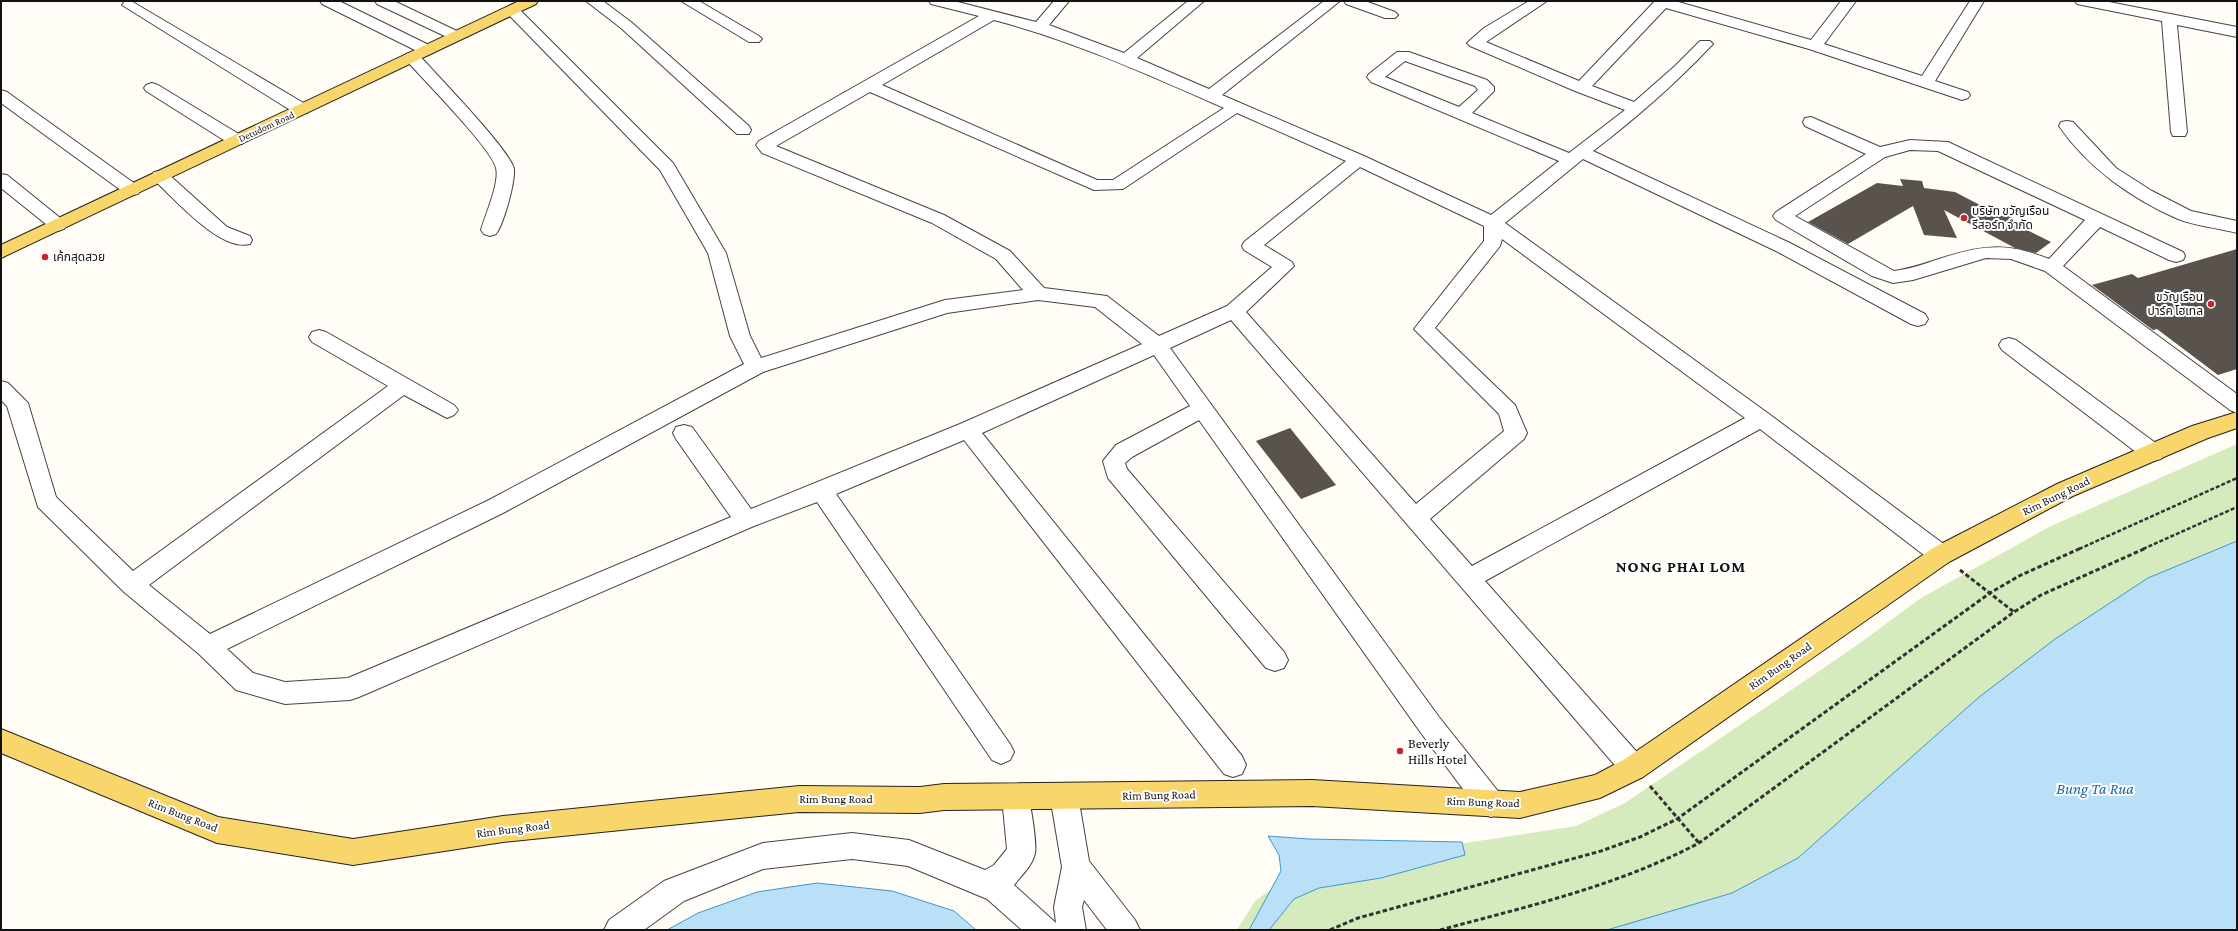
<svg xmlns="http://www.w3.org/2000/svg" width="2238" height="931" viewBox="0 0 2238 931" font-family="'Crimson Pro','Noto Sans Thai',serif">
  <rect width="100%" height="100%" fill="#fffdf5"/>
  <polygon fill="#d5ebbd" points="2237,444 2237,930 1237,930 1255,901 1286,878 1393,854 1576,826 1625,803 1853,648 1921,598 2051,526"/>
  <g fill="#b9e0f7" stroke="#3f96cf">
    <polygon points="2237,541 2237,930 1607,930 1732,893 1798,858 1978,698 2055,639 2148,578"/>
    <polygon points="1268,836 1309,839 1462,842 1465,855 1381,878 1319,888 1294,899 1269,930 1249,930 1281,871 1279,855"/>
    <polygon points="817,883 892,891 954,911 976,930 667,930 698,913 757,892"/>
  </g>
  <g fill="#5a524d">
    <polygon points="1900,179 1922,181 1924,188 1955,192 2001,216 2005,214 2026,226 2023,228 2051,242 2036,253 2015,248 1944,210 1957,238 1924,235 1913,206 1848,244 1808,222 1877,183 1903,186"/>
    <polygon points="2237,249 2237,369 2218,375 2157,329 2153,330 2092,285 2132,274 2138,278"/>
    <polygon points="1290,428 1336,485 1301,499 1256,441"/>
  </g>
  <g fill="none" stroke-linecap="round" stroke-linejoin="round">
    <g stroke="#444" stroke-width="2">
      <g id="minor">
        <polygon points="131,1 307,105 309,109 307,113 295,113 122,5 124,2"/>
        <polygon points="320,1 339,1 433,47 435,50 433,53 421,53 322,4"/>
        <polygon points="375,1 394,1 461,33 464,36 461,39 451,39 377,4"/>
        <polygon points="586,1 603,1 631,22 749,126 751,130 749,134 737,134 621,28"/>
        <polygon points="681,1 699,1 759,36 762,39 759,42 749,42"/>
        <path d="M929,1H954L1036,22L1054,1H1069L1049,25L1124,53L1188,1H1204L1137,58L1209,89L1324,1H1340L1222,95L1364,156L1491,215L1559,161L1371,82L1367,77L1369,74L1397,52H1409L1487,80L1494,87V91L1472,113L1569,153L1625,110L1575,91L1470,46L1467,43L1484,28L1529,1H1547L1486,42L1579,81L1655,1H1675L1811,40L1841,1H1856L1824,44L1922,76L1970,1H1984L1935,81L1968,92L1970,95L1968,98L1962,100L1809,49L1666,8L1592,86L1634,102L1675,66L1700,41H1710L1713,44L1710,47C1674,85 1635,119 1593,151L1790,243L1925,314L1928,319L1925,324L1918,326L1911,324L1776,251L1583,159L1505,223L1769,414L1949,548L1953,555L1949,562L1941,564L1933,562L1760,429L1485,581L1643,759L1647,768L1643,777L1634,780L1625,777L1231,320L1170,348L1439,717L1501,795L1505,804L1501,813L1491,817L1481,813L1421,733L1199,420L1132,457L1125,463L1127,469L1284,652L1288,660L1284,668L1275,671L1266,668L1108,478L1103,461L1116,445L1190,406L1154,355L982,433L1242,756L1246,765L1242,774L1233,777L1224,774L964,440L836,494L1010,744L1014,752L1010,760L1001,764L992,760L817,502L754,526L359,697L350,700L285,704L236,690L199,654L124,592L38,507L7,406L1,400V381L8,383L28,403L56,497L133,571L388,386L312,342L309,337L312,332L319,330L326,332L454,405L458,410L454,415L447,418L404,395L149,585L210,634L489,500L744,364L730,336L708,253L660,170L507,13L505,10L507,7H517L673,163L726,253L750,336L761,358L945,300L1023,290L996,259L932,223L762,153L756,145L759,141L979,16L931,4ZM994,20C1074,41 1149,75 1224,108L1113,180H1097L882,85ZM1405,61L1475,86L1478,90L1459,107L1385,77ZM870,92L1094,190L1123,189L1237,113L1346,161L1244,242L1242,246L1244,250L1272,267L1227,306L1159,336L1107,296L1044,288L1010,251L944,215L776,146ZM1360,167L1484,226V241L1414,329L1499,414L1504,431L1416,504L1246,312L1294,266L1292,262L1264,245ZM1502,239L1745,418L1472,566L1430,519L1524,439L1527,433L1515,405L1435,328L1500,246ZM1038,300L1095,307L1142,344L960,424L751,509L692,427L684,425L676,427L673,433L676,439L731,517L348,678L285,682L253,673L227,649L505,512L763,372L947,313Z"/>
        <polygon points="1344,1 1365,1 1395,12 1398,15 1395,18 1385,18 1346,4"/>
        <polygon points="2075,1 2104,1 2237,27 2237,37 2177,25 2187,132 2185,136 2173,136 2171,132 2162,21 2077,4"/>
        <path d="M412,52L418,54C434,72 511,151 514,169C515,183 504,223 496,234L490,236L484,234L481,230C485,216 500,182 496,168C492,149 423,79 406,60L404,57L406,54Z"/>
        <polygon points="152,83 158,85 242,136 244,140 242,144 230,144 146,91 144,88 146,85"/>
        <polygon points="1,90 7,92 138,186 141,190 138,194 132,195 126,194 1,103"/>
        <path d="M1811,117L1880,147L1910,140L1948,142L2183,252L2185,256L2183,260L2176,262L2169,260L2100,227L2063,266L2237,394V413L2230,410L2045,271L2011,259L1986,258L1913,280L1893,283L1872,276L1776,220L1773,216L1776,212L1866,154L1805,126L1803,122L1805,118ZM1910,150L1938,151L2085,220L2049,259C2007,242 1981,245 1939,259C1924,264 1910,269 1894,271L1795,216L1885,157Z"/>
        <path d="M2067,121L2073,122L2116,168L2152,191L2191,211L2237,221V233C2218,228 2196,226 2178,219C2132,199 2087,167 2059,126L2061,122Z"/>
        <path d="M160,171L166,172L227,227L250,236L252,240L250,244C220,252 174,198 154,180L151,176L154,172Z"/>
        <polygon points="1,174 7,175 64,221 67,225 64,229 58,231 52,229 1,188"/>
        <polygon points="2009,338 2016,340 2161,447 2164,453 2161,459 2153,461 2145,459 2002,350 1999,345 2002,340"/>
        <path d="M1064,783L1074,787L1078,796L1089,861L1135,920L1140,930H1107L1084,900L1082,907L1086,930H1022L987,899L908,866L852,859L763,869L684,901L644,930H604L609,920L664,881L763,843L852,833L909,840L985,870L994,865L1007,849L1002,797L1006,788L1016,784L1026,788C1030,799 1037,842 1035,853C1033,865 1021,876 1014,885L1056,923L1054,907L1062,867L1050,796L1054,787Z"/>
      </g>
    </g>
    <g stroke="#222" stroke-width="2">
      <g id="major">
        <polygon points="519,1 538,1 536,4 1,258 1,245"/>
        <polygon points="2237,412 2237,428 2208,438 2073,496 1949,562 1643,777 1600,798 1520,818 1312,806 944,810 920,813 799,812 503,842 353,865 217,843 1,753 1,729 218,817 353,839 503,816 799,786 920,787 944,784 1312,780 1520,792 1595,775 1625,759 1933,548 2057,484 2192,426"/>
      </g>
    </g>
    <g stroke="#333" stroke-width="2.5" stroke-dasharray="4 2" stroke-linecap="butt">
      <polyline points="2079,549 2237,478"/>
      <polyline points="2143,549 2237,507"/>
    </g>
    <g stroke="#333" stroke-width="3" stroke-dasharray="4.5 2.5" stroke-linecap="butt">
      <polyline points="1960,570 2014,612"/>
      <polyline points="1650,786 1699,843"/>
      <polyline points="1330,930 1358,918 1601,851 1640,837 1677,819 1990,593 2019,576 2081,548"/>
      <path d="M1440,930C1529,906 1617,886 1699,843L2014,612L2041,595L2146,548"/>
    </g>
    <use href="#minor" fill="#fff" fill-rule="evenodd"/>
    <use href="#major" fill="#f9d66b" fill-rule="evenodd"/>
  </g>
  <g fill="#c4262e" stroke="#fff" stroke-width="1.5">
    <circle cx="1964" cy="218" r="4"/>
    <circle cx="45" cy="257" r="4"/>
    <circle cx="2211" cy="304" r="4"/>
    <circle cx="1400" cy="751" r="4"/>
  </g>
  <g text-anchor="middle" stroke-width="4" stroke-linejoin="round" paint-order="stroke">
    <g font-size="10" fill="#111" stroke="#fff">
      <text transform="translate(266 126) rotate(-25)" y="4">Detudom Road</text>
    </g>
    <g font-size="12" fill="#111" stroke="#fff" text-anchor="start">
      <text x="1972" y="215">บริษัท ขวัญเรือน<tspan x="1972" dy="14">รีสอร์ท จำกัด</tspan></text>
      <text x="53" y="261">เค้กสุดสวย</text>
      <text x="2203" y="301" text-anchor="end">ขวัญเรือน<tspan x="2203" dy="14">ปาร์ค โฮเทล</tspan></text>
    </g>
    <g font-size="12" fill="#111" stroke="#fff">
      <text transform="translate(2056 496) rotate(-26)" y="4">Rim Bung Road</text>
      <text transform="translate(1780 666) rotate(-35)" y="4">Rim Bung Road</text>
      <text transform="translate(1159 795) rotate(-1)" y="4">Rim Bung Road</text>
      <text x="836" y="803">Rim Bung Road</text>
      <text transform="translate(1483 802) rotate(2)" y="4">Rim Bung Road</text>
      <text transform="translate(183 815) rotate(21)" y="4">Rim Bung Road</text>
      <text transform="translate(513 829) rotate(-7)" y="4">Rim Bung Road</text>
    </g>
    <g font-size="14" fill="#111" stroke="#fff" text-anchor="start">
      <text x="1408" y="748">Beverly<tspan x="1408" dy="16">Hills Hotel</tspan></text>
    </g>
    <g font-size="16" font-weight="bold" letter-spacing="1" fill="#111" stroke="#fff">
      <text x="1681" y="572">NONG PHAI LOM</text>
    </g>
    <g font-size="16" font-style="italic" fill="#1768a6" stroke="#fff">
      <text x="2095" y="794">Bung Ta Rua</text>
    </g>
  </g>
  <rect width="2238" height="931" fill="none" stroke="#111111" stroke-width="4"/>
</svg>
